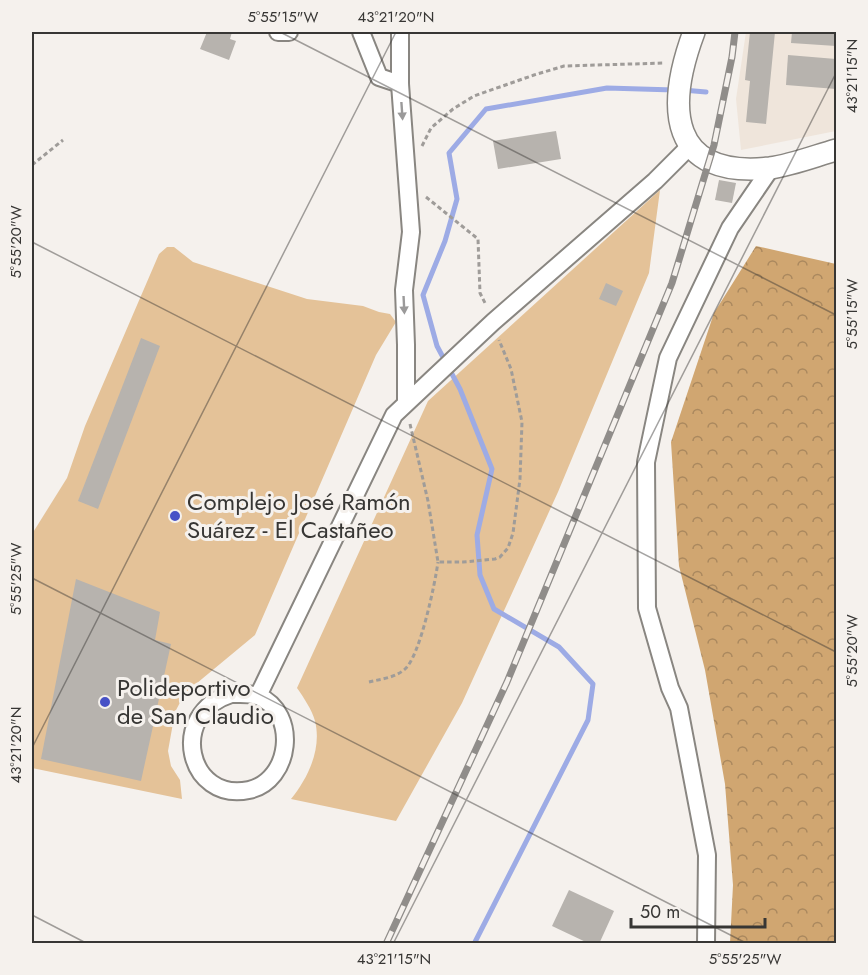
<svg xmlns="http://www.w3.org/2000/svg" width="868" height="975" viewBox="0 0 868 975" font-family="Jost,sans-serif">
  <defs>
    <pattern id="forest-crowns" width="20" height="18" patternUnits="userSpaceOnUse" patternTransform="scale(1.5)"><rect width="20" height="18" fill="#d0a671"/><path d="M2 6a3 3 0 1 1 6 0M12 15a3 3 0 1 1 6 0" fill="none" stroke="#aa885e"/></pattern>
  </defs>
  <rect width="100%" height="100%" fill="#f5f1ed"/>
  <polygon fill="#efe5db" points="746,32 836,32 836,131 741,150 736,99"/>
  <g fill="#e4c298">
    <path d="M660,190L649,273L558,492L462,703L396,821L291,799C308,778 322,749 315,721C312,710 304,698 297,688L428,401Z"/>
    <polygon points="167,247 174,247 193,262 307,299 363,306 379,312 390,314 396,322 376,355 255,635 185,693 175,712 168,751 171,766 180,780 182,799 32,768 32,534 67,478 85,426 159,254"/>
  </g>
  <polygon fill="url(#forest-crowns)" points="756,246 836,264 836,943 730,943 733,885 725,784 705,670 679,566 671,442 714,313"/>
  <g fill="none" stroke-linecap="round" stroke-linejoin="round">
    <g stroke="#9dabe5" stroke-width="5">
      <polyline points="683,90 706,92"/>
      <polyline points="474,944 588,720 593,684 559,647 494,609 480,575 477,535 492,469 460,389 437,346 423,295 445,241 457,199 449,153 486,109 607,88 674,90"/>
    </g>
  </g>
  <g fill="#b7b3ae">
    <polygon points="207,32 232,32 230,39 236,41 229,60 200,49"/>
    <polygon points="750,32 775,32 766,124 746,122 750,81 745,80"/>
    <polygon points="792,32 836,32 836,46 791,43"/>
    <polygon points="788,55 836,59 836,89 786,85"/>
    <polygon points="556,131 561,159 498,169 493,141"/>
    <polygon points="719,180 736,183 732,203 715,200"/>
    <polygon points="606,283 623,291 616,306 599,299"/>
    <polygon points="141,338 160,346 98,509 78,501"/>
    <polygon points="76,579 160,612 155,640 171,644 141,781 41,759"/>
    <polygon points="569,890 614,911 599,944 590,944 552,926"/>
  </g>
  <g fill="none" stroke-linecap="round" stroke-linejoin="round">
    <g stroke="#898681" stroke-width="20">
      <g id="minor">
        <polyline points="278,32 289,32"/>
        <polyline points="361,32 379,77 400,84"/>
        <polyline points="400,32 400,84 411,232 404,290 406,345 406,402"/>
        <path d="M231,694C239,694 250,693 258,696C299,713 291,781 249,790C188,803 167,714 231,694Z"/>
        <polyline points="258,696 394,415 493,322 655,181 690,146"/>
        <polyline points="706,944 707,855 679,708 670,688 647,608 646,462 668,358 730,228 771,168"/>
      </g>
    </g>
    <g stroke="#898681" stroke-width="24">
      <path id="tertiary" d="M694,32C666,107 668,179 770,168C792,165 815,156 836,150"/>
    </g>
    <g stroke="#9f9c99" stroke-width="3" stroke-dasharray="4.5 3" stroke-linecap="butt">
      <polyline points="422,146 431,128 453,109 474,96 534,75 564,66 665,63"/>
      <polyline points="32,165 63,140"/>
      <polyline points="426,197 478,239 480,293 486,305"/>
      <polyline points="410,424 428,501 438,562 463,562 495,559 500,557 508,548 513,533 520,479 522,422 511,369 499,340"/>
      <path d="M369,682C381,679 395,678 405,669C420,656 435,584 438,562"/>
    </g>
    <use href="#minor" stroke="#fff" stroke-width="16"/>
    <use href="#tertiary" stroke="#fff" stroke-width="21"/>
    <g stroke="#908d8a" stroke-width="7">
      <polyline id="rail" points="386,944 507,682 672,283 714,145 732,57 735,32"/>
    </g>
    <use href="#rail" stroke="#f5f1ed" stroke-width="4.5" stroke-dasharray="14" stroke-linecap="butt"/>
  </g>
  <defs><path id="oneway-solid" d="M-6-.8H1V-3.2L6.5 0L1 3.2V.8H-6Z" transform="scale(1.5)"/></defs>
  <g fill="#9b9a9a">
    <use href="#oneway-solid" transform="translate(402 111) rotate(86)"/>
    <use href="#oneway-solid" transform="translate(404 305) rotate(87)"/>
  </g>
  <path fill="none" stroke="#373634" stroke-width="1.5" stroke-opacity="0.45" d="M280,32L836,315M32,242L836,652M32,578L748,944M32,748L396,32M32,915L88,944M393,944L836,73"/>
  <g fill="#4751c6" stroke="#f5f1ed" stroke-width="2">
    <circle cx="175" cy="516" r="6"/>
    <circle cx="105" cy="702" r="6"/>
  </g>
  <g text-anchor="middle" stroke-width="6" stroke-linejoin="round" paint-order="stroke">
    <g font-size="24" fill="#373634" stroke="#f5f1ed" text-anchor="start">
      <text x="187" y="510">Complejo José Ramón<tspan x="187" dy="28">Suárez - El Castañeo</tspan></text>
      <text x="117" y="696">Polideportivo<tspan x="117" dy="28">de San Claudio</tspan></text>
    </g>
  </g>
  <rect width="868" height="975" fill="none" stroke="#f5f1ed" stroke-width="66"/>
  <path d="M631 918v9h134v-9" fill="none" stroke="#373634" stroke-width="3"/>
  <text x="640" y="918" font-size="18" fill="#373634" stroke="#f5f1ed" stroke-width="4.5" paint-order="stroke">50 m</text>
  <rect x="33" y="33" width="802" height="909" fill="none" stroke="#373634" stroke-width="2"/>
  <g font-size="15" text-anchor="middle" fill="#373634">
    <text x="283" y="22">5°55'15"W</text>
    <text x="396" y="22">43°21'20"N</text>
    <text transform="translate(852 76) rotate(-90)" y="5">43°21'15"N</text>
    <text transform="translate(16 242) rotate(-90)" y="5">5°55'20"W</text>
    <text transform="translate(852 314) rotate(-90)" y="5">5°55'15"W</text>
    <text transform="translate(16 579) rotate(-90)" y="5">5°55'25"W</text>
    <text transform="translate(852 651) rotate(-90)" y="5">5°55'20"W</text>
    <text transform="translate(16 745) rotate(-90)" y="5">43°21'20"N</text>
    <text x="394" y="964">43°21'15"N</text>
    <text x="745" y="964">5°55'25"W</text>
  </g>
</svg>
